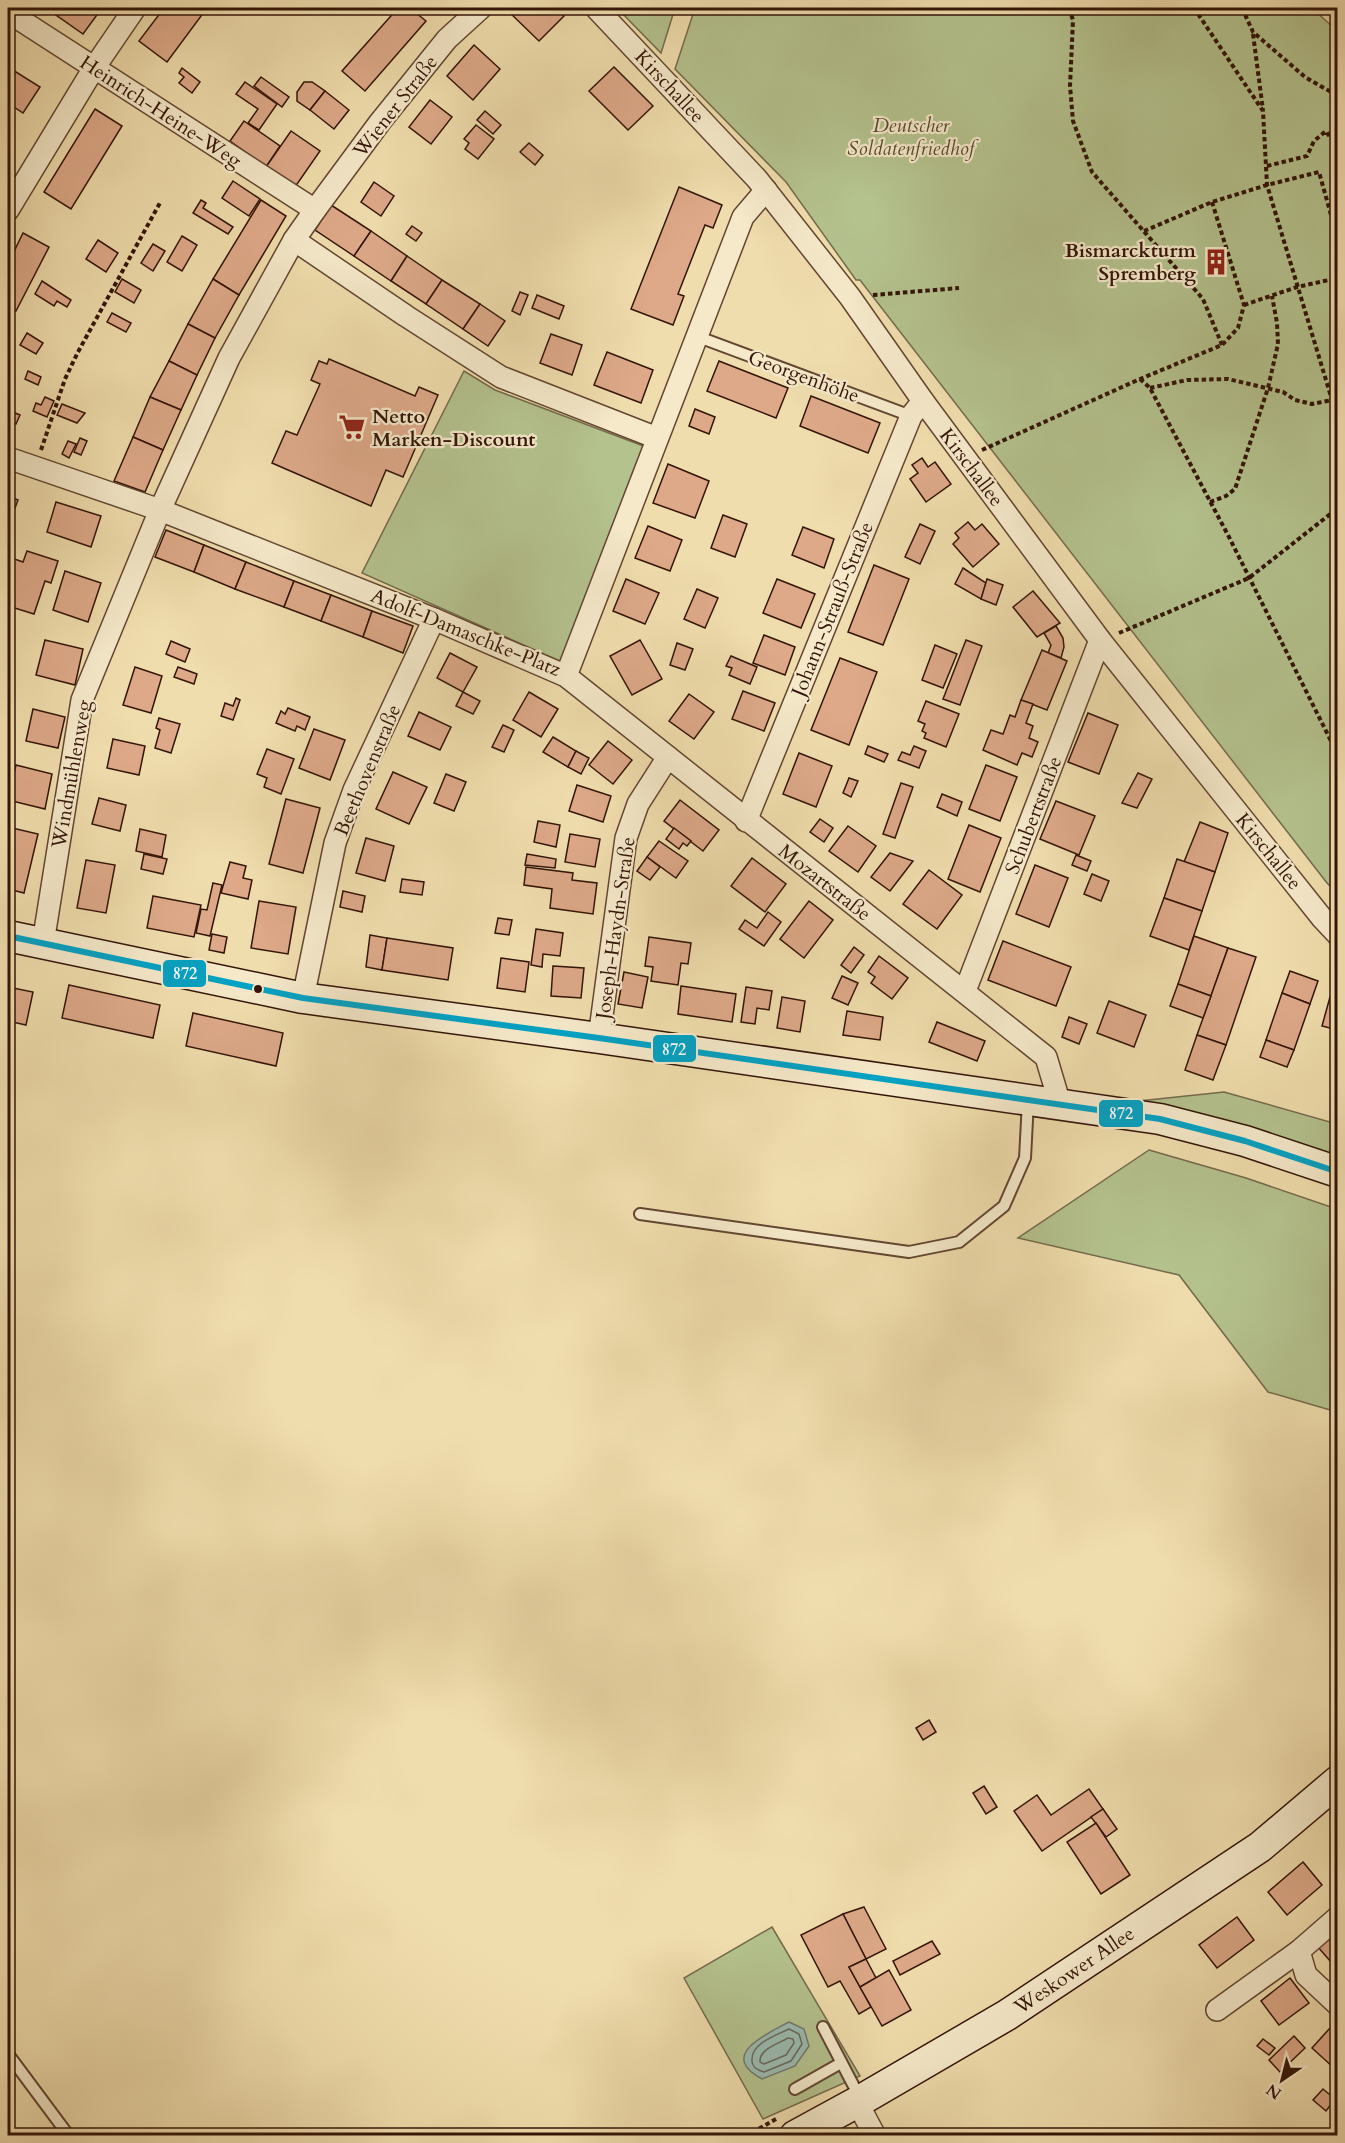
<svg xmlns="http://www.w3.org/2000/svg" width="1345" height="2143" viewBox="0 0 1345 2143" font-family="Cardo,serif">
  <rect width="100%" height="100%" fill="#f0ddad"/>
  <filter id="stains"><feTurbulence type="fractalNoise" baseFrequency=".00333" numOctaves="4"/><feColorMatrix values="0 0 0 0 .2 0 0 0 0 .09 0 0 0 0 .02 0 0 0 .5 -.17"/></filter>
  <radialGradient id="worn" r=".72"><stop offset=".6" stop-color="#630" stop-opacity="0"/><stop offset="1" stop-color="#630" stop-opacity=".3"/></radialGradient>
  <g fill="#b4c28e" stroke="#746b4b" stroke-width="1.5">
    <polygon points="617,8 675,8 661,53"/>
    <polygon points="695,8 1312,8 1337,31 1337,893 1327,883 860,280 856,280 786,182 675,69"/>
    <polygon points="464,371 495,390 646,447 562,662 362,573"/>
    <polygon points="1224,1092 1337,1124 1337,1159 1246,1126 1129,1102"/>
    <polygon points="1149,1150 1246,1178 1337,1209 1337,1412 1268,1392 1179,1275 1018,1238"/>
    <polygon points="772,1927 860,2076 763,2119 684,1978"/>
  </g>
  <path fill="#9bbbb1" stroke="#71786d" stroke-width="1.5" d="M789,2022L804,2029L809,2046L795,2066L762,2079C717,2055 767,2034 789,2022Z"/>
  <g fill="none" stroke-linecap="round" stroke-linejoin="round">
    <g stroke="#67685c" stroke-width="1.5">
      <path d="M789,2029L799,2034L802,2044L791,2061L764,2072C757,2070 751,2067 752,2059C752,2043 777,2035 789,2029Z"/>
      <path d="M788,2038L793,2039L794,2043L786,2055L764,2064L760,2062C759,2049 778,2044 788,2038Z"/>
    </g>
  </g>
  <g fill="#dda989" stroke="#331408" stroke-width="1.5">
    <polygon points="62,8 102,8 83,34 56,15"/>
    <polygon points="164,8 207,8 167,62 139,41"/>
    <polygon points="398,8 410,8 426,21 365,91 342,71"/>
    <polygon points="510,8 555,8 564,16 539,41 507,10"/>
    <polygon points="474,45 500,69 473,100 447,76"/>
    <polygon points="8,67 40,87 23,113 8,103"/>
    <polygon points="614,67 653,106 628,130 589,91"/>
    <polygon points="182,68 200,82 192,93 179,83 184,77 179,73"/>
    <polygon points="261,77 289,97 282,107 254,86"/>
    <polygon points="245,82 277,104 259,130 248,123 258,109 236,94"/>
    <polygon points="304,82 312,82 325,91 310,110 297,101 297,92"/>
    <polygon points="325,91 349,110 334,129 310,110"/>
    <polygon points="430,100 452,117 431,144 409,127"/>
    <polygon points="95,109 122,126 71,209 44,192"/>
    <polygon points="485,111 501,125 493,134 477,120"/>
    <polygon points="244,121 280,146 266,167 230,141"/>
    <polygon points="476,125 494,139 478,159 465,149 469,143 464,139"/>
    <polygon points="291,131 320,151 295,187 266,167"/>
    <polygon points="529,143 543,155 535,165 520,152"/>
    <polygon points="233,181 260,199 249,216 222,198"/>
    <polygon points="374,182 394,196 381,216 361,202"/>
    <polygon points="679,187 722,205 713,228 705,225 678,294 684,296 673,325 631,309"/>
    <polygon points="201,200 206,203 203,208 233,227 228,234 193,213"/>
    <polygon points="261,200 286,216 239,295 213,279"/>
    <polygon points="331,205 371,231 354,256 315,230"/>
    <polygon points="412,226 422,233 416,241 406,234"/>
    <polygon points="371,231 407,256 391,281 354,256"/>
    <polygon points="23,233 49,247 16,311 8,306 8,264"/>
    <polygon points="182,236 197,245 182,271 167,262"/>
    <polygon points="98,240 118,253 106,272 86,259"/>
    <polygon points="153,244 165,251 153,271 141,263"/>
    <circle cx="1216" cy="262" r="9"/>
    <polygon points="407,256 442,280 426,304 391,281"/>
    <polygon points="122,279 141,290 134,303 115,292"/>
    <polygon points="213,279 239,295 215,338 188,324"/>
    <polygon points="442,280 480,304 463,329 426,304"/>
    <polygon points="42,281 71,300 67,307 57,301 54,306 35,294"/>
    <polygon points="520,292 528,295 520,315 512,311"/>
    <polygon points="537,295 564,306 559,319 532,308"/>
    <polygon points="480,304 505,321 488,346 463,329"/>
    <polygon points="112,313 131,323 126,332 107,322"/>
    <polygon points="188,324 215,338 197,375 169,361"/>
    <polygon points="27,333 43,343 36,354 20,345"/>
    <polygon points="551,334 582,345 572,375 540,363"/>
    <polygon points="607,352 653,370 641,403 594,385"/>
    <polygon points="329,359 415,396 419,387 438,395 403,477 386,470 371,506 272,463 286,431 297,435 320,384 311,380 319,361 327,364"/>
    <polygon points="169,361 197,375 181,410 150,397"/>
    <polygon points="719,361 788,388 776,418 707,391"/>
    <polygon points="28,371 41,377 38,385 25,379"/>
    <polygon points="811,396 880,423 868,453 800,426"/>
    <polygon points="45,397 54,401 47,417 33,411 36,403 41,405"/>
    <polygon points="150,397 181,410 163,450 133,437"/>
    <polygon points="62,404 85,413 77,423 57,415"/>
    <polygon points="695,409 715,417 709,434 689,426"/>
    <polygon points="8,410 20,415 16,424 8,420"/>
    <polygon points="133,437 163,450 145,492 114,481"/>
    <polygon points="80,438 87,441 81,455 74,452"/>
    <polygon points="68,441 76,444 69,458 62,454"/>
    <polygon points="922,458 928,467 935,462 951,484 926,502 910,479 918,473 912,465"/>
    <polygon points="668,464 709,481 695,518 653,503"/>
    <polygon points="8,496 18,500 12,516 8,514"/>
    <polygon points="56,502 101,516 91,547 47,532"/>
    <polygon points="723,515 747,524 735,557 711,548"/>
    <polygon points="968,522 975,530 982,524 999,544 973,567 953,544 959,538 955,533"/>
    <polygon points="920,524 935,531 920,564 905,557"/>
    <polygon points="648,526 682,540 670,571 635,558"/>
    <polygon points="803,527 834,539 824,568 792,555"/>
    <polygon points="166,530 204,545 194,572 155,557"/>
    <polygon points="204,545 246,562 235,589 194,572"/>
    <polygon points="27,551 58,561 51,583 45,581 34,614 8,606 9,557 23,562"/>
    <polygon points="246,562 294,581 284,607 235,589"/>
    <polygon points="874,565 909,579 883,645 848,632"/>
    <polygon points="963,568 986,583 981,599 955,584"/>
    <polygon points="65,571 101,583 88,622 53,610"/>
    <polygon points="626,579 659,593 645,624 613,611"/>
    <polygon points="777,579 815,594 801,628 763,613"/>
    <polygon points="987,579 1003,585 996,605 981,599"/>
    <polygon points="294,581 331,595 321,621 284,607"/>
    <polygon points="697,589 718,598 705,628 684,619"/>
    <polygon points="1033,591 1060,623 1037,637 1013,607"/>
    <polygon points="331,595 372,611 363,637 321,621"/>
    <polygon points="372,611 413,626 403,653 363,637"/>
    <polygon points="1056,626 1063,638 1064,647 1061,658 1048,653 1051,645 1044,633"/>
    <polygon points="764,635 795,647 785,675 753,663"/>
    <polygon points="45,640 83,649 75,685 36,675"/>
    <polygon points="640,640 662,679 632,695 610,656"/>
    <polygon points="966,640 982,646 960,705 943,699"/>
    <polygon points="171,641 190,649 185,662 166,654"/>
    <polygon points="677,643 693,649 685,670 670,665"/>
    <polygon points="935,645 957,654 943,688 922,680"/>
    <polygon points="1042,650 1067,661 1047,710 1021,700"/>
    <polygon points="450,653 477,667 463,692 437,678"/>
    <polygon points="731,656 757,667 750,684 729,675 732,668 726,666"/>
    <polygon points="840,658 877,672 849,745 811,730"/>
    <polygon points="135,667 162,676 151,713 123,705"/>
    <polygon points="178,667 197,674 194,684 174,677"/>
    <polygon points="743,691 775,703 764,731 732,719"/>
    <polygon points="463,692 480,701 473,714 456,706"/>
    <polygon points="529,692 558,709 541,737 513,720"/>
    <polygon points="689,694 714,712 694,739 669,721"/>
    <polygon points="236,698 240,700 233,720 221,716 225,703 233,706"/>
    <polygon points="1021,700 1033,704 1026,723 1033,726 1029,738 1038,742 1032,757 1022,753 1017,765 983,750 991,730 1003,734 1010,715 1015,717"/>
    <polygon points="926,701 959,714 946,747 924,738 926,733 922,731 925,724 918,721"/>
    <polygon points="288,708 310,717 305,730 297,726 295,731 276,723 281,711 285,714"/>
    <polygon points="33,709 65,717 58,748 26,741"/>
    <polygon points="419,712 451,727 440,750 408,736"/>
    <polygon points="1088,713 1118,725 1099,774 1068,762"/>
    <polygon points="159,718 180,724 171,753 155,748 160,730 156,728"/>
    <polygon points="503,725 514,730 504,752 492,747"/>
    <polygon points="314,729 345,740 330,780 299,768"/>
    <polygon points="553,737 576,751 568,767 543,752"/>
    <polygon points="113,739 145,746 139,775 107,768"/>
    <polygon points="608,741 632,760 613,784 589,765"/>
    <polygon points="868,746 888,754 884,762 865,754"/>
    <polygon points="914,746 926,751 919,768 898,760 902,752 910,755"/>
    <polygon points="267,749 294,759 281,794 264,787 267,778 257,774"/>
    <polygon points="576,751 589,758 581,774 568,767"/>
    <polygon points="799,753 832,766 816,807 783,794"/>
    <polygon points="16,765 52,774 45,809 8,800"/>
    <polygon points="986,765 1017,777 1000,821 969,809"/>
    <polygon points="393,772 427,787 409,824 376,809"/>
    <polygon points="1138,773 1152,779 1137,808 1122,803"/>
    <polygon points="446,774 466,782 454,811 434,803"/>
    <polygon points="849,778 858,781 851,797 843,793"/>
    <polygon points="901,783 913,787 895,838 883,834"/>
    <polygon points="577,785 611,796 603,822 569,811"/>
    <polygon points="942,794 962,802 957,816 937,807"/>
    <polygon points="99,798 126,805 120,831 92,824"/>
    <polygon points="286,799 320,808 303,873 269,864"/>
    <polygon points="680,800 719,830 703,851 664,821"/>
    <polygon points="1056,801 1095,816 1079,855 1040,839"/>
    <polygon points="820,819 833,828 824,842 810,832"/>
    <polygon points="538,821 560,825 556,847 534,842"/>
    <polygon points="1200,822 1228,833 1215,872 1184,862"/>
    <polygon points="969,825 1001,838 980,892 948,879"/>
    <polygon points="848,826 876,846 858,872 829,851"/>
    <polygon points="8,827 38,834 24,893 8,889"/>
    <polygon points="674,828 691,841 687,846 683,843 679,849 666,839"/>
    <polygon points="140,829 166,835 162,857 136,851"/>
    <polygon points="570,834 600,839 595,867 565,862"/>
    <polygon points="366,838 394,846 385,881 356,873"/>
    <polygon points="659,841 688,861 676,878 647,857"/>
    <polygon points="890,853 913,861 890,891 871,877"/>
    <polygon points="144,854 167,859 163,874 141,869"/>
    <polygon points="527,854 556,859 555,868 525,865"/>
    <polygon points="1076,855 1091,861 1087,871 1072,865"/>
    <polygon points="647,857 660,867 650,880 637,871"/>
    <polygon points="752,858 786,884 765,912 731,886"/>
    <polygon points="1177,859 1215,872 1202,911 1164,898"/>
    <polygon points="86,860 115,865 106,913 77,908"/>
    <polygon points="230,862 246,866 243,878 252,880 248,899 221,893"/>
    <polygon points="1035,865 1068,878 1049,927 1016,914"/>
    <polygon points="526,867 573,873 572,880 597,883 593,914 550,908 552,889 524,885"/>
    <polygon points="929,870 962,895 937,929 903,904"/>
    <polygon points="1092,874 1109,881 1101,901 1084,894"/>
    <polygon points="402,879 424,882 422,895 400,892"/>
    <polygon points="213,883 222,885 210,936 196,933 201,909 207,910"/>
    <polygon points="343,891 365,896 362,912 340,907"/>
    <polygon points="153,896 201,905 194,937 147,928"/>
    <polygon points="1164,898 1202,911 1189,950 1150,936"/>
    <polygon points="259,901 296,907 288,954 251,948"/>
    <polygon points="809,901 833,920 804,958 780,939"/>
    <polygon points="768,912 781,922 764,946 739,929 745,920 757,928"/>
    <polygon points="498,918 512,920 509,935 495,933"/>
    <polygon points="536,929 563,933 560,956 543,954 542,967 531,965"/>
    <polygon points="212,934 227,937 224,953 209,950"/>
    <polygon points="370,935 387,938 382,970 366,967"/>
    <polygon points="1194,936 1228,948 1211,996 1178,984"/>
    <polygon points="649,937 691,943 688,964 681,963 678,985 651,981 653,967 645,966"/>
    <polygon points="387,938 453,948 448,980 382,970"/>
    <polygon points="1003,941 1071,967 1056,1006 988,980"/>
    <polygon points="854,947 864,955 851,973 841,965"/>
    <polygon points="1228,948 1256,957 1226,1045 1197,1035"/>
    <polygon points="879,956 908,978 892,999 871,983 875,977 868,972"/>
    <polygon points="501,958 529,962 525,992 497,988"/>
    <polygon points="553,966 584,968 581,998 551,996"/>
    <polygon points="1290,971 1318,981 1310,1004 1282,993"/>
    <polygon points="624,972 648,977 642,1008 618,1004"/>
    <polygon points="842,976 858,983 848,1005 832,998"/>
    <polygon points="1178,984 1211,996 1203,1018 1170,1006"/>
    <polygon points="69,985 160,1005 153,1038 62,1018"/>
    <polygon points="681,986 736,994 732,1022 678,1014"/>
    <polygon points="8,987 33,992 26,1025 8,1021"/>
    <polygon points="746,987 772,991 769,1010 757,1008 755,1024 741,1022"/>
    <polygon points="1282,993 1310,1004 1294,1050 1266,1040"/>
    <polygon points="782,997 805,1001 800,1032 777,1028"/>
    <polygon points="1330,997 1338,999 1338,1030 1322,1026"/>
    <polygon points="1109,1001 1146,1015 1134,1047 1097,1033"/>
    <polygon points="847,1011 883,1017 880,1040 843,1035"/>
    <polygon points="193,1013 283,1033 276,1066 186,1046"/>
    <polygon points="1069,1017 1087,1024 1079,1044 1062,1037"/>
    <polygon points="937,1022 985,1041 977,1061 929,1042"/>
    <polygon points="1197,1035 1226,1045 1213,1080 1185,1070"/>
    <polygon points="1266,1040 1294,1050 1287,1067 1260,1057"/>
    <polygon points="929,1720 936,1732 923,1740 916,1728"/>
    <polygon points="984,1786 997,1807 986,1814 973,1793"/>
    <polygon points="1089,1789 1103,1809 1042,1851 1014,1811 1037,1795 1051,1815"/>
    <polygon points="1103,1809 1117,1829 1106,1837 1091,1817"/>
    <polygon points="1096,1823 1130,1875 1101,1894 1067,1842"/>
    <polygon points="1303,1862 1322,1885 1287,1915 1268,1892"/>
    <polygon points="864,1907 886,1949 866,1959 843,1914"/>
    <polygon points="843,1914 866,1959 849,1967 871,2007 859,2014 840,1981 828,1987 801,1935"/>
    <polygon points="1237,1917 1254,1940 1217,1968 1199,1945"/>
    <polygon points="1338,1930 1338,1968 1337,1969 1318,1947"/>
    <polygon points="932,1941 940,1954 900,1975 893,1961"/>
    <polygon points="866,1959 876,1978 860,1987 849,1967"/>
    <polygon points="889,1970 911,2010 882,2026 860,1987"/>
    <polygon points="1290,1978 1309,2003 1279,2025 1261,2001"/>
    <polygon points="1330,2028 1338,2034 1338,2064 1334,2068 1312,2048"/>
    <polygon points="1294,2036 1305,2048 1280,2072 1269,2060"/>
    <polygon points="1263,2039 1275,2048 1269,2055 1257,2046"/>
    <polygon points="1323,2089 1335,2099 1326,2111 1313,2100"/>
  </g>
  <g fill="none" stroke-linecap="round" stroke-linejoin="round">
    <g stroke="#624631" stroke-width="14">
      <g id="service">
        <polyline points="696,336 911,416"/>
        <polyline points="640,1214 909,1252 959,1242 1004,1206 1025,1158 1028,1101"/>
        <polyline points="823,2027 860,2098"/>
        <polyline points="8,2054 69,2136"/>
        <polyline points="795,2089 841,2063"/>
      </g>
    </g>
    <g stroke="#624631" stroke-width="24">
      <g id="minor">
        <polyline points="596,8 757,179 850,297 923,401 1100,640 1322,918 1338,935"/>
        <polyline points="8,12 315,210"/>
        <polyline points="8,210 94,68 135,8"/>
        <polyline points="294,240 406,316 501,377 657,438"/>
        <polyline points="8,458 160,510 434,619 566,676 1046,1057 1060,1104"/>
        <polyline points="566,676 743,217 766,190"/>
        <polyline points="746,821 911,416 923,401"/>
        <polyline points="43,943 82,700 160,510 229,358 294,240 315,210 380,122 447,39 481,8"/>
        <polyline points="965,991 1100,640"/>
        <polyline points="303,998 335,843 354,790 434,619"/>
        <polyline points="599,1038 626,838 638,804 668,757"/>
        <polyline points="1338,1917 1299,1951 1306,1975 1338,2005"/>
        <polyline points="1217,2010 1299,1951"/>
        <polyline points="857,2102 875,2136"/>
      </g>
    </g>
    <g stroke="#331408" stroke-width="33">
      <g id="secondary">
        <polyline points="8,936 303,998 599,1038 1160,1119 1245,1141 1338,1172"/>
        <polyline points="795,2136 861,2100 1007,2015 1260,1847 1338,1781"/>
      </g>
    </g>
    <g stroke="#331408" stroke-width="4" stroke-dasharray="4.5 3" stroke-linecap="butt">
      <polyline points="1069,8 1073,20 1070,86 1073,121 1092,172 1203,299 1222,345"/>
      <polyline points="1194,8 1263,111 1267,185 1332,400 1338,430"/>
      <polyline points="1242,8 1253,32 1305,77 1338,96"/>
      <polyline points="1328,8 1338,18"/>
      <polyline points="1253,34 1263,110"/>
      <polyline points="1267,166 1307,156 1314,141 1326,131 1332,140 1338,145"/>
      <polyline points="1144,231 1212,202 1267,185 1319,172 1338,240"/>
      <polyline points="873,295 959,288"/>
      <polyline points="1244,305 1297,287 1338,278"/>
      <polyline points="1140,379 1150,388 1229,537 1338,755"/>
      <polyline points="1150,388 1187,380 1228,379 1283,392 1295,400 1312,404 1332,400"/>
      <polyline points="41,450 65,379 78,352 161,201"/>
      <polyline points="982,450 1140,379 1222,345 1238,328 1244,305 1212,202"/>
      <polyline points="1210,502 1226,496 1235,489 1268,388 1278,344 1277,323 1272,296"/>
      <polyline points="1119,633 1249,578 1338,508"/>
      <polyline points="746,2136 776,2119"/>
    </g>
    <use href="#service" stroke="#f5e9ca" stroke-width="10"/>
    <use href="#minor" stroke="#f5e9ca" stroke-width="21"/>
    <use href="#secondary" stroke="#f5e9ca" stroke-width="30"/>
    <g stroke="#f5e9ca" stroke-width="10">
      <polyline id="bus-1" points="8,936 303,998 599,1038 1160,1119 1245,1141 1338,1172"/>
    </g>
    <use href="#bus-1" stroke="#03a2c4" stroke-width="6"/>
  </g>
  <defs>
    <g id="building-bare" transform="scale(2.07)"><path d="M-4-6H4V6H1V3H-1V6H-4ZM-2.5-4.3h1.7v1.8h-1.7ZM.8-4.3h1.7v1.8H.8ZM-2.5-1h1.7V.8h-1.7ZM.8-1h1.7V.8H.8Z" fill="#8f2418" stroke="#f5e9ca" stroke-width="2.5" paint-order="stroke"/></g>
    <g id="supermarket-bare" transform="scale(2.07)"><path d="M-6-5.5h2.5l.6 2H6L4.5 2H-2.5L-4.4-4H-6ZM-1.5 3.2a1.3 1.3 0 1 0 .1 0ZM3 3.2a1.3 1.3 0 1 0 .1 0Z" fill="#8f2418" stroke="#f5e9ca" stroke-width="2.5" paint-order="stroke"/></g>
  </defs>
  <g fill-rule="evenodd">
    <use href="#building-bare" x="1216" y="262"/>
    <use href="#supermarket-bare" x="352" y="427"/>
  </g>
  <circle fill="#331408" stroke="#f5e9ca" stroke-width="2" cx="258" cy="989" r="5"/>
  <g text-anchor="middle" stroke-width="4.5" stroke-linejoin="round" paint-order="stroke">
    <g font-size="20" fill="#331408" stroke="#f5e9ca">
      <text transform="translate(670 86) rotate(47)" y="7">Kirschallee</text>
      <text transform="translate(395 106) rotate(-52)" y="7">Wiener Straße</text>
      <text transform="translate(161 111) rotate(33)" y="7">Heinrich-Heine-Weg</text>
      <text transform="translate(804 376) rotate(20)" y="7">Georgenhöhe</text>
      <text transform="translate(972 467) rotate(53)" y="7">Kirschallee</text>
      <text transform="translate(832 609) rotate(-68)" y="7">Johann-Strauß-Straße</text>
      <text transform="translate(466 632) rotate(22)" y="7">Adolf-Damaschke-Platz</text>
      <text transform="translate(367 770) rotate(-67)" y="7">Beethovenstraße</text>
      <text transform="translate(71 774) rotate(-80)" y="7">Windmühlenweg</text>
      <text transform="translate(1033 815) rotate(-69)" y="7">Schubertstraße</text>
      <text transform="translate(1269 851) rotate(51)" y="7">Kirschallee</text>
      <text transform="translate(825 882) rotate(38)" y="7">Mozartstraße</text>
      <text transform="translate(615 928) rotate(-82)" y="7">Joseph-Haydn-Straße</text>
      <text transform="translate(1074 1970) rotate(-34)" y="7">Weskower Allee</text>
    </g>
    <g font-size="20" font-style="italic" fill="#5a4830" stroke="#f5e9ca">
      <text x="911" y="132">Deutscher<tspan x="911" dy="23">Soldatenfriedhof</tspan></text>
    </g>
    <g font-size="20" font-weight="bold" fill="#331408" stroke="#f5e9ca" text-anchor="end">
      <text x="1196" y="257">Bismarckturm<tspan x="1196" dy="23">Spremberg</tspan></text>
      <text x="372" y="423" text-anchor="start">Netto<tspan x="372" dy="23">Marken-Discount</tspan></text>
    </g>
  </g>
  <g stroke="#f5e9ca" stroke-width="2">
    <rect x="162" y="959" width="45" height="29" rx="6" fill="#03a2c4"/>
    <rect x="652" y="1034" width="45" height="29" rx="6" fill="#03a2c4"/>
    <rect x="1098" y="1099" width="46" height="29" rx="6" fill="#03a2c4"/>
  </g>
  <g font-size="16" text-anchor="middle" font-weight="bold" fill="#fff">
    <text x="185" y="979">872</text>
    <text x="674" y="1055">872</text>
    <text x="1121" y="1119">872</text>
  </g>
  <rect width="1345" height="2143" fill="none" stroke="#f0ddad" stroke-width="30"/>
  <rect x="9" y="9" width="1327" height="2125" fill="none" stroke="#331408" stroke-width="3"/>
  <rect x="15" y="15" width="1315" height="2113" fill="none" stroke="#331408" stroke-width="1.5"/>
  <g transform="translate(1282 2080) rotate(215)" stroke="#f5e9ca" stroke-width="4.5" paint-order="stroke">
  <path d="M0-4.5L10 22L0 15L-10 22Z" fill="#331408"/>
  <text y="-9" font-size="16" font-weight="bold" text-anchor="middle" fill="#331408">N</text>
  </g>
  <rect width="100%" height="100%" filter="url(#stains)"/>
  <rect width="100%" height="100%" fill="url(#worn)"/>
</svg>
